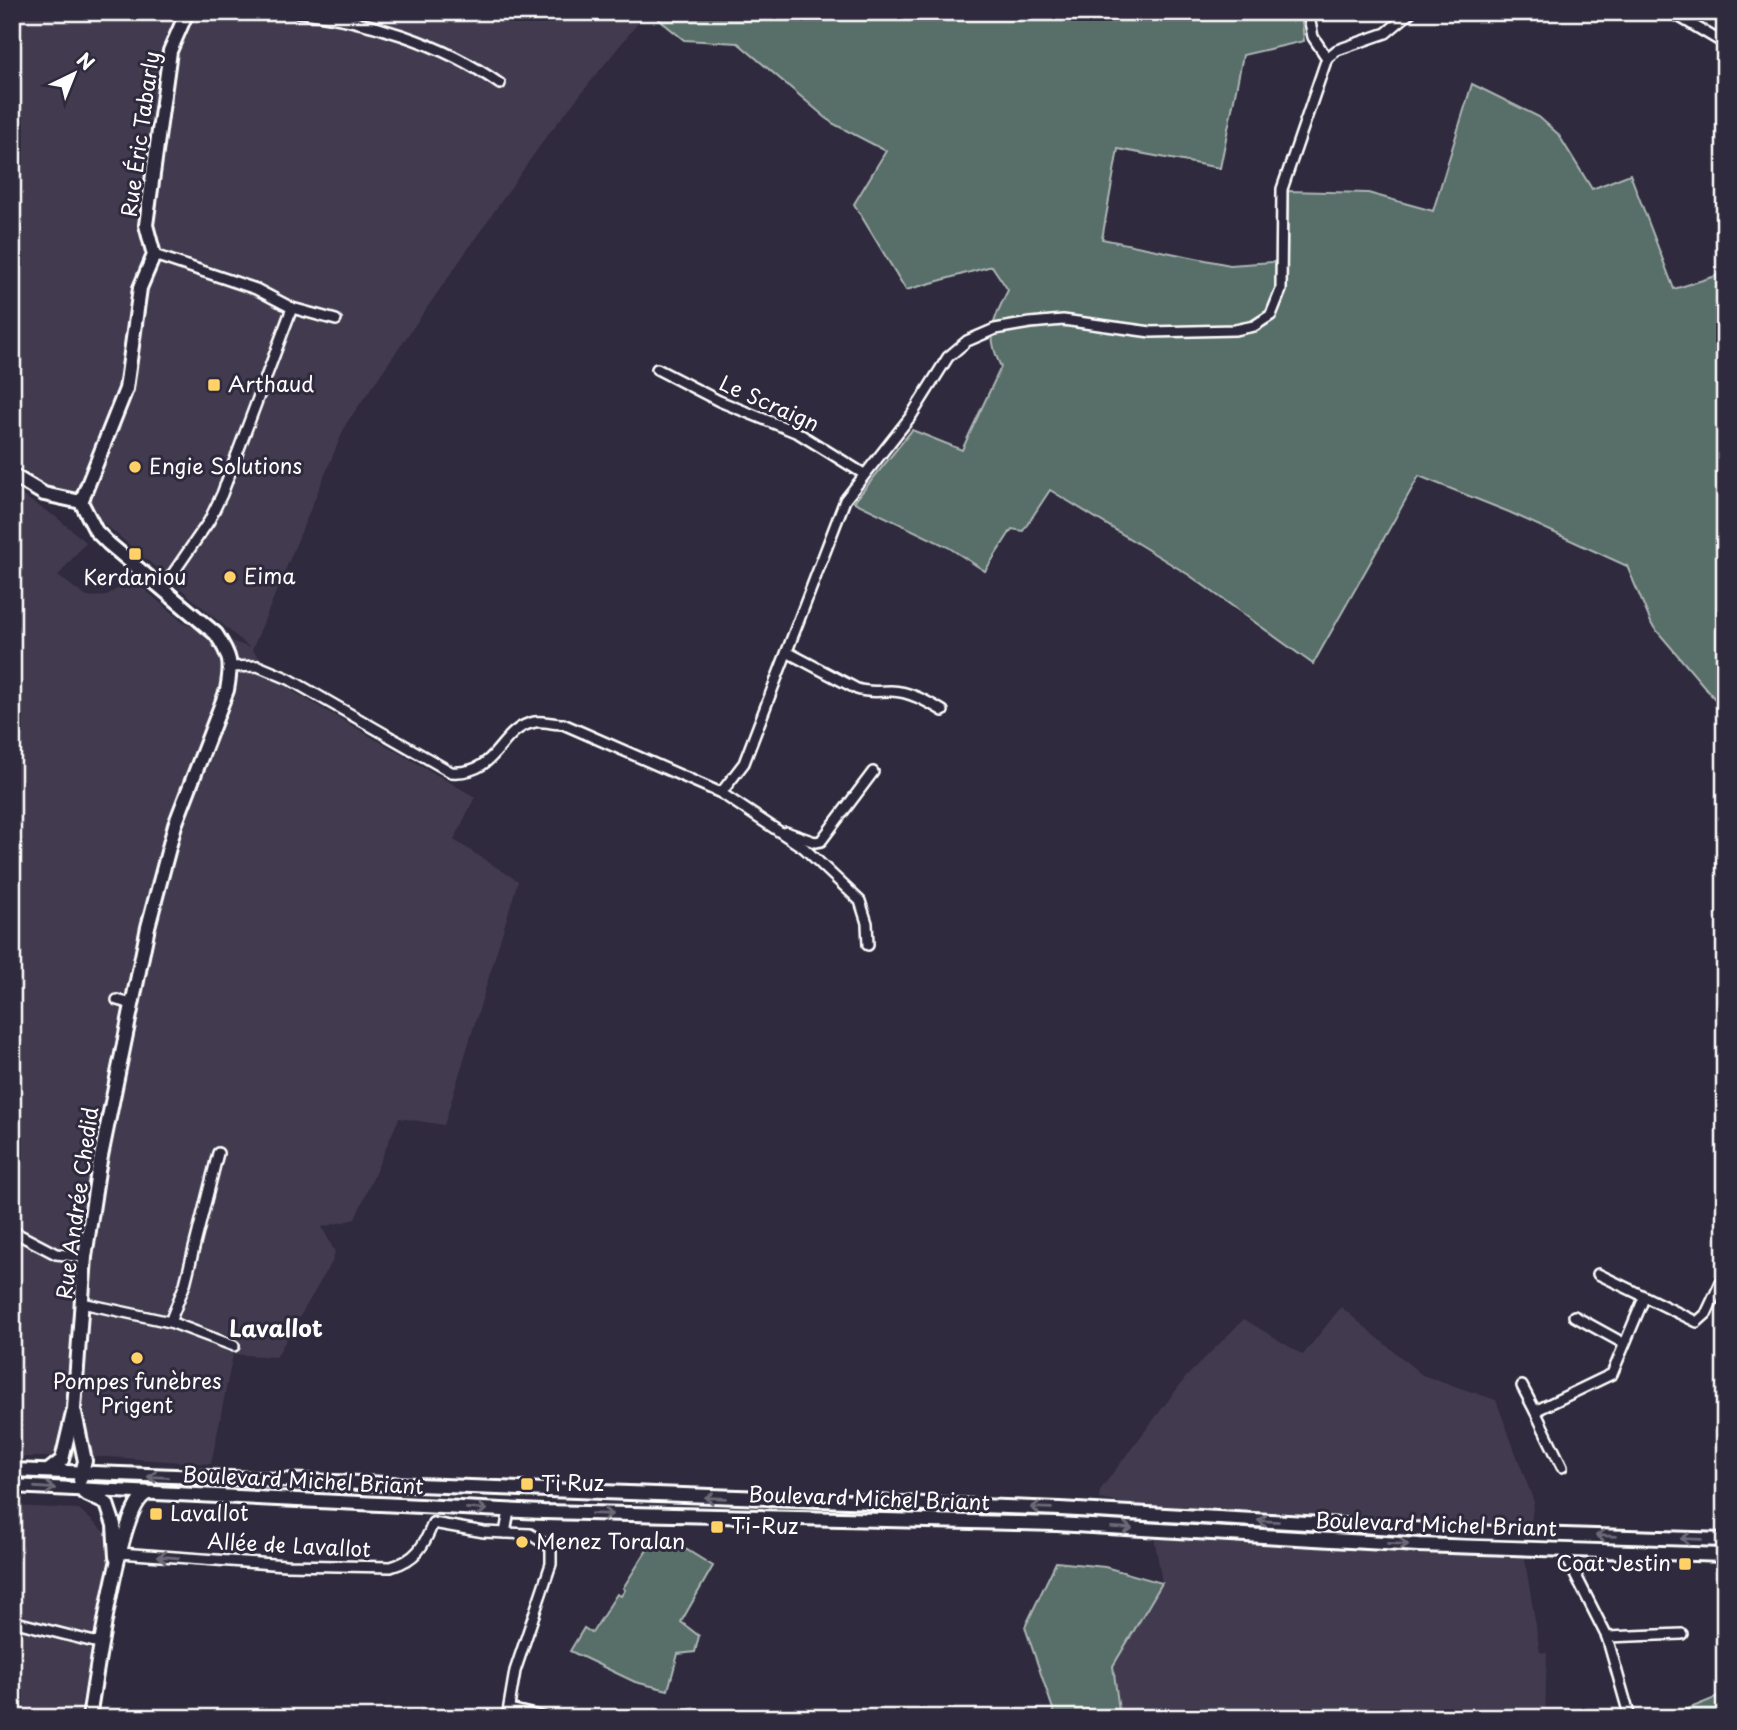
<svg xmlns="http://www.w3.org/2000/svg" width="1737" height="1730" viewBox="0 0 1737 1730" font-family="'Playpen Sans',sans-serif">
  <rect width="100%" height="100%" fill="#2f2a3d"/>
  <filter id="ink" filterUnits="userSpaceOnUse"><feTurbulence type="fractalNoise" baseFrequency=".0143" numOctaves="2"/><feDisplacementMap in="SourceGraphic" scale="14" xChannelSelector="R" yChannelSelector="G"/><feConvolveMatrix kernelMatrix="1 2 1 2 8 2 1 2 1" color-interpolation-filters="sRGB"/></filter>
  <g filter="url(#ink)">
    <g fill="#433a50">
      <polygon points="12,12 647,12 546,137 346,424 252,650 294,692 475,797 454,840 518,881 444,1125 399,1118 355,1219 322,1227 335,1252 332,1262 276,1357 233,1354 211,1464 109,1457 12,1457 12,489 56,517 86,542 58,576 87,597 105,596 119,588 128,576 186,624 250,648 93,514 12,463"/>
      <polygon points="1341,1307 1422,1375 1496,1400 1534,1502 1525,1560 1540,1652 1547,1653 1545,1718 1120,1718 1113,1666 1162,1583 1149,1507 1099,1499 1100,1490 1186,1377 1244,1319 1303,1355"/>
      <polygon points="12,1506 79,1509 110,1537 110,1566 78,1718 12,1717"/>
    </g>
    <g fill="#586e68" stroke="#acb6b4" stroke-width="2">
      <path d="M650,12H1301L1304,41L1243,55L1220,168L1118,149L1102,239L1230,265L1287,261L1288,191L1368,193L1433,211L1472,84L1539,117L1558,134L1592,189L1630,174L1674,289L1725,273V711L1652,625L1627,566L1509,512L1419,476L1313,664L1189,575L1050,490L1023,531L1012,529L985,571L948,547L854,502L912,430L962,450L1001,367C985,334 993,321 1008,290L992,266L906,290L854,204L886,151L832,123L738,43L684,40Z"/>
      <polygon points="654,1539 687,1550 713,1566 681,1622 699,1636 695,1652 678,1654 668,1690 635,1682 570,1651 584,1628 592,1633 617,1594 621,1596 625,1590 623,1588"/>
      <polygon points="1056,1562 1105,1567 1162,1583 1113,1666 1120,1718 1056,1718 1025,1627"/>
      <polygon points="1725,1694 1725,1718 1637,1717 1683,1711"/>
    </g>
    <g fill="none" stroke-linecap="round" stroke-linejoin="round">
      <g stroke="#fff" stroke-width="14">
        <g id="street">
          <path d="M295,12C365,19 442,43 500,84"/>
          <polyline points="1308,12 1313,37 1327,58"/>
          <polyline points="1671,12 1725,44"/>
          <polyline points="154,255 256,289 292,308 222,494 209,521 163,588"/>
          <polyline points="292,308 336,320"/>
          <polyline points="657,369 719,401 798,433 864,474"/>
          <path d="M787,652L857,689C869,693 878,691 891,691C909,691 928,702 943,711"/>
          <path d="M231,667L258,666L289,679L451,772C500,775 497,729 535,722C543,721 555,724 563,724L721,793L744,763L845,500L911,416L948,357L967,341L995,329L1030,323L1063,320L1151,332L1235,330L1254,326L1271,315L1281,290L1282,189L1327,58L1337,50L1386,33L1411,12"/>
          <polyline points="721,793 804,848 860,901 867,923 868,945"/>
          <polyline points="786,832 815,842 821,841 873,772"/>
          <polyline points="117,1000 132,1004"/>
          <polyline points="12,1231 56,1254 85,1257"/>
          <polyline points="1598,1274 1697,1322 1706,1314 1721,1282 1725,1284"/>
          <polyline points="82,1303 170,1322 234,1346"/>
          <polyline points="1574,1316 1623,1343"/>
          <polyline points="170,1322 185,1284 218,1153"/>
          <polyline points="1522,1386 1535,1411"/>
          <polyline points="1562,1467 1535,1411 1612,1374 1644,1298"/>
          <polyline points="433,1523 484,1532 530,1534 551,1548 551,1564 515,1671 507,1718"/>
          <polyline points="505,1533 509,1511"/>
          <polyline points="1563,1550 1607,1637 1630,1718"/>
          <path d="M120,1553L286,1565L391,1567C416,1560 424,1546 433,1523"/>
          <polyline points="12,1621 102,1644"/>
          <polyline points="1607,1637 1682,1634"/>
          <polyline points="510,1709 547,1718"/>
          <polyline points="584,1718 585,1718"/>
        </g>
      </g>
      <g stroke="#fff" stroke-width="18">
        <g id="secondary">
          <polyline points="12,475 44,494 81,502"/>
          <polyline points="81,502 126,389 140,288 154,255 146,225 170,51 187,12"/>
          <polyline points="75,1413 85,1461 80,1480"/>
          <polyline points="12,1470 1060,1509 1466,1532 1725,1540"/>
          <path d="M48,1471L62,1460L74,1409L85,1257L98,1171L148,927L175,825L227,690C232,663 231,657 216,634L108,543L96,531L81,502"/>
          <polyline points="12,1486 543,1512 1057,1524 1419,1545 1725,1555"/>
          <polyline points="84,1493 107,1504 114,1525 116,1557"/>
          <path d="M89,1718C95,1682 119,1503 148,1493"/>
        </g>
      </g>
      <use href="#street" stroke="#2f2a3d" stroke-width="9"/>
      <use href="#secondary" stroke="#2f2a3d" stroke-width="12"/>
    </g>
    <defs><path id="oneway-shaft" d="M-6 0H5M1.5-3L5.5 0L1.5 3" fill="none" stroke-width="1.6" stroke-linecap="round" stroke-linejoin="round" transform="scale(1.75)"/></defs>
    <g stroke="#6d6a77">
      <use href="#oneway-shaft" transform="translate(158 1477) rotate(-178)"/>
      <use href="#oneway-shaft" transform="translate(45 1488) rotate(4)"/>
      <use href="#oneway-shaft" transform="translate(715 1498) rotate(-178)"/>
      <use href="#oneway-shaft" transform="translate(1041 1508) rotate(-178)"/>
      <use href="#oneway-shaft" transform="translate(477 1509) rotate(3)"/>
      <use href="#oneway-shaft" transform="translate(602 1514) rotate(2)"/>
      <use href="#oneway-shaft" transform="translate(1268 1521) rotate(-177)"/>
      <use href="#oneway-shaft" transform="translate(1122 1528) rotate(3)"/>
      <use href="#oneway-shaft" transform="translate(1606 1536) rotate(-178)"/>
      <use href="#oneway-shaft" transform="translate(1691 1539) rotate(-178)"/>
      <use href="#oneway-shaft" transform="translate(1398 1544) rotate(3)"/>
      <use href="#oneway-shaft" transform="translate(168 1557) rotate(-175)"/>
    </g>
  </g>
  <g fill="#ffd166" stroke="#2f2a3d" stroke-width="2.5">
    <rect x="207" y="378" width="14" height="14" rx="3.5"/>
    <circle cx="135" cy="467" r="7"/>
    <rect x="128" y="547" width="14" height="14" rx="3.5"/>
    <circle cx="230" cy="577" r="7"/>
    <circle cx="137" cy="1358" r="7"/>
    <rect x="520" y="1477" width="14" height="14" rx="3.5"/>
    <rect x="149" y="1507" width="14" height="14" rx="3.5"/>
    <rect x="710" y="1520" width="14" height="14" rx="3.5"/>
    <circle cx="522" cy="1542" r="7"/>
    <rect x="1678" y="1557" width="14" height="14" rx="3.5"/>
  </g>
  <g text-anchor="middle" stroke-width="6" stroke-linejoin="round" paint-order="stroke">
    <g font-size="21" fill="#fff" stroke="#2f2a3d">
      <text transform="translate(141 134) rotate(-82)" y="7">Rue Éric Tabarly</text>
      <text transform="translate(769 404) rotate(24)" y="7">Le Scraign</text>
      <text transform="translate(78 1203) rotate(-82)" y="7">Rue Andrée Chedid</text>
      <text transform="translate(303 1481) rotate(3)" y="7">Boulevard Michel Briant</text>
      <text transform="translate(869 1499) rotate(2)" y="7">Boulevard Michel Briant</text>
      <text transform="translate(1436 1525) rotate(2)" y="7">Boulevard Michel Briant</text>
      <text transform="translate(289 1546) rotate(3)" y="7">Allée de Lavallot</text>
    </g>
    <g font-size="21" fill="#fff" stroke="#2f2a3d" text-anchor="start">
      <text x="228" y="392">Arthaud</text>
      <text x="149" y="474">Engie Solutions</text>
      <text x="244" y="584">Eima</text>
      <text x="135" y="585" text-anchor="middle">Kerdaniou</text>
      <text x="137" y="1389" text-anchor="middle">Pompes funèbres<tspan x="137" dy="24">Prigent</tspan></text>
      <text x="541" y="1491">Ti Ruz</text>
      <text x="170" y="1521">Lavallot</text>
      <text x="731" y="1534">Ti-Ruz</text>
      <text x="536" y="1549">Menez Toralan</text>
      <text x="1671" y="1571" text-anchor="end">Coat Jestin</text>
    </g>
    <g font-size="23" font-weight="bold" fill="#fff" stroke="#2f2a3d">
      <text x="276" y="1337">Lavallot</text>
    </g>
  </g>
  <rect width="1737" height="1730" fill="none" stroke="#2f2a3d" stroke-width="42"/>
  <rect x="21" y="21" width="1695" height="1688" fill="none" stroke="#fff" stroke-width="2.5" filter="url(#ink)"/>
  <g transform="translate(74 74) rotate(43)" stroke="#2f2a3d" stroke-width="5" paint-order="stroke">
  <path d="M0-5L12 26L0 18L-12 26Z" fill="#ffffff"/>
  <text y="-10" font-size="19" font-weight="bold" text-anchor="middle" fill="#ffffff">N</text>
  </g>
</svg>
